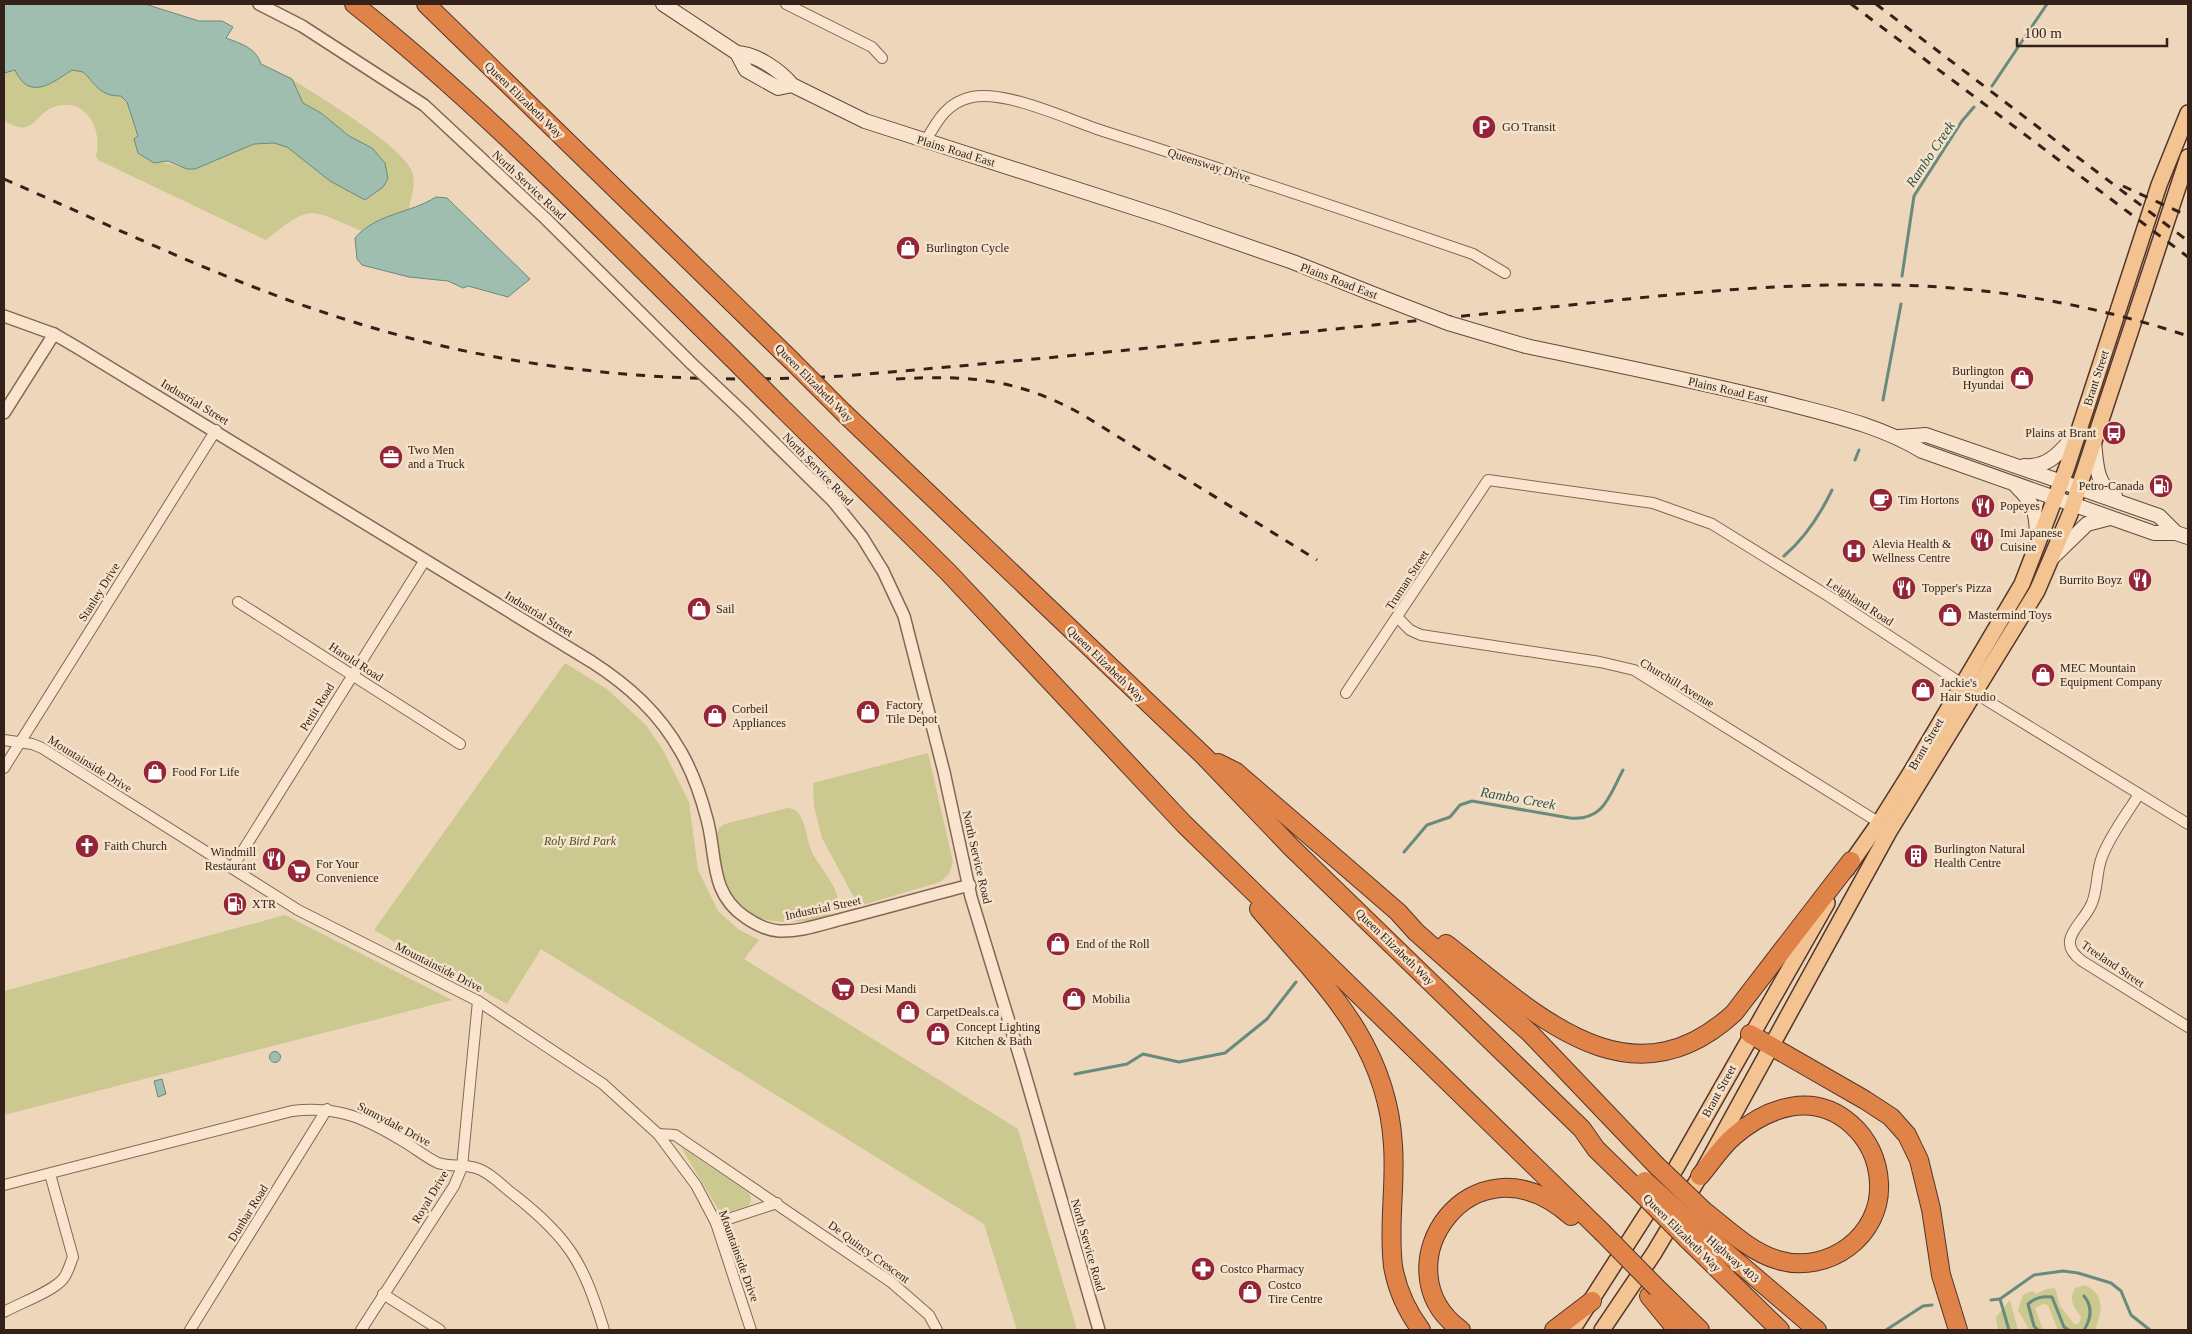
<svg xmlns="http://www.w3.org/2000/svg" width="2192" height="1334" viewBox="0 0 2192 1334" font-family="Georgia,serif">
  <rect width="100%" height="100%" fill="#eed6bb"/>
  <g fill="#cbc890">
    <path d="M15,70L59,79L72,70L83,72C97,85 99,96 121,96L127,102L154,163C174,161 179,170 195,169L254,144L274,143L287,147L303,159L387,179L385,163L372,148L349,136L321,113L303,103L292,79C317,96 404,146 412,172C417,186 410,197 409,210L383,219L361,231C309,209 312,203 266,240L98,160L96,156C103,128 85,96 53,107C42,111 36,124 26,127C18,129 11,124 4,121V73Z"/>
    <polygon points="565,663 607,689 646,725 663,750 689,802 698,870 718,911 738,929 759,940 744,959 1018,1129 1077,1330 1017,1330 984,1224 541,949 507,1004 374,930"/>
    <polygon points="928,753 953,862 949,874 940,882 866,904 857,903 822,838 814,806 813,783"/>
    <path d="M787,808C804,808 805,831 809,844C814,864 837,881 838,902C838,924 778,924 763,919C750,914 739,904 731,893C719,876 720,854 717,834L719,828L725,824Z"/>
    <polygon points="285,915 452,1000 4,1115 4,991"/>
    <polygon points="681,1147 750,1194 751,1201 748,1206 721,1214"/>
    <path d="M2085,1285C2106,1295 2102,1311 2095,1330H2058L2048,1305L2043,1304L2035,1308L2043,1330H2029L2018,1310L2023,1295L2032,1291L2036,1294L2046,1289L2055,1288L2060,1306L2075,1325L2080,1322L2081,1317C2074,1307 2068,1300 2075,1288Z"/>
    <polygon points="2010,1300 2018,1330 1998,1330 1996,1317"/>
  </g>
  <g fill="#9fbeb0" stroke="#678b7c">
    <path d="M4,4H145L199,21H222L233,27L226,38C242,44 256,48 261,64L292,79L303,103L321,113L349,136L372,148L385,163L388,179L383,187L365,200L330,181L287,147L274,143L254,144L195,169H187L168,161L154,163L138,153L134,139L138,136L127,102L121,96C99,96 97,85 83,72L72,70C51,84 29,101 15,70L4,73Z"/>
    <path d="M436,197L447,198L530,279L508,297L468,286L463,288L448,281L409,277L362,265L357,259L355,238C375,214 411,213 436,197Z"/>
    <circle cx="275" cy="1057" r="5.5"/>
    <polygon points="162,1079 166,1094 158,1097 154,1081"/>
  </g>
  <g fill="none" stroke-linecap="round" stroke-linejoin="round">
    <g stroke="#678b7c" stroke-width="3">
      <polyline points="1992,86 2047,4"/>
      <polyline points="1902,276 1914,196 1962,121 1974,107"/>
      <polyline points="1883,400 1901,304"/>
      <polyline points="1855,460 1859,450"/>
      <path d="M1784,556C1805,538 1820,515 1832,490"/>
      <path d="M1404,852L1427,825L1450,817L1460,805L1472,801L1570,818C1604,821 1609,796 1623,770"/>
      <polyline points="1075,1074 1127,1064 1143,1054 1179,1062 1225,1053 1267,1019 1296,982"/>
      <polyline points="2000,1299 2034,1275 2063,1271 2078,1273 2111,1283 2121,1291 2131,1315 2150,1330"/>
      <polyline points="1991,1300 2000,1299 2009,1330"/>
      <polyline points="1886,1330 1923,1306 1932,1305"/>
      <path d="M2038,1330L2034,1326L2028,1304C2035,1298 2041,1296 2052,1297L2064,1327L2069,1330"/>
      <path d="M2084,1330C2091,1319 2093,1307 2084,1296"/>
    </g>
    <g stroke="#856655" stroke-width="12">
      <g id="minor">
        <polyline points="786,4 872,47 882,58"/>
        <path d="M925,142C937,121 947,102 972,97C1008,90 1071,121 1106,132C1229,171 1351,212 1473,254L1505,273"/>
        <polyline points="238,602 460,744"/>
        <polyline points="1397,617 1410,630 1421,635 1600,662 1634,670 1883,825"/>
        <polyline points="1346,693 1488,480 1653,503 1712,524 1830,597 1991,703 2188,824"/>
        <polyline points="4,740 32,744 42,748 298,910 478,1001 603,1084 658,1134 696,1185 716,1223 751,1330"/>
        <polyline points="4,768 216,430"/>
        <path d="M2139,794C2127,814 2110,835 2102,857C2096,872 2098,889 2092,903C2084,924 2053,940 2082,961L2188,1027"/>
        <polyline points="232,868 425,560"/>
        <polyline points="658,1134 675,1135 891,1282 929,1315 937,1330"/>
        <path d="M4,1185L292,1111C338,1105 367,1119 406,1143C416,1149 427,1158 438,1163C450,1167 464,1164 476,1168C490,1172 502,1186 513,1194C570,1239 583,1262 604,1330"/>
        <polyline points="716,1223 777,1203"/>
        <polyline points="383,1294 440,1330"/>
        <path d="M4,1312C20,1303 52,1292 63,1279C68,1273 70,1264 73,1257L50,1174"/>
        <polyline points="190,1330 327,1109"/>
        <polyline points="361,1330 454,1186 462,1167 478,1001"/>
      </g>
    </g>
    <g stroke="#856655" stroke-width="14">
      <g id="tertiary">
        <polyline points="259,4 302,26 424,105 545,218 692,364"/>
        <path d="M4,316L54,334L78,348L592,662C629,686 659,713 681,752C693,773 701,796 707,819C717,855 709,893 745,917C755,924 766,930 779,931C800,932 822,924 842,919C885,908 927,896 970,885"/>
        <polyline points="743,412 833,501 862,537 883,571 904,616 944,772 971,897 1022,1064 1099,1330"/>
        <polyline points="4,413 54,334"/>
      </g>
    </g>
    <g stroke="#664839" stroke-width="16">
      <g id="secondary">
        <polyline points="663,4 737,53 746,70 778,88 792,85"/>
        <path d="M737,53C756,54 780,70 792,85L865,121L1166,218L1293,262L1368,292"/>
        <path d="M1526,346C1614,365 1703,382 1789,404C1835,416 1881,426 1922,451L2154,533H2176L2188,537"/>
        <polyline points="1899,437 1926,435 2042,475 2159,516 2176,533"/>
        <path d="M2094,443C2097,466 2095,482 2115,496"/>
        <path d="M2024,466C2051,468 2062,449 2079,431"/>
        <path d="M2017,487C2037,506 2037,517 2037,544"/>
        <polyline points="2053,557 2087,524 2110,518"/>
      </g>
    </g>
    <g stroke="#52362a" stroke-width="18">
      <g id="primary">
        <polyline points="1846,870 1879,823 1911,772 2022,584 2067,467 2159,185 2188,113"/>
        <polyline points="1572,1330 1676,1168 1827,903"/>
        <polyline points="1602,1330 1654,1253 1700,1176 1890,830 2037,591 2070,514 2188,157"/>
      </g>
    </g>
    <g stroke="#52362a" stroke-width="20">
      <g id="motorway">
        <path d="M354,4C489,111 609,238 732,358"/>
        <polyline points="426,4 791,360"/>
        <polyline points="781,407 948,572 1184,824 1602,1232"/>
        <polyline points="844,413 1204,756 1291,847 1582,1129 1596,1149 1633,1185"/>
        <polyline points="1218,763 1236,772 1398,912 1416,932 1530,1033 1655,1164"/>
        <path d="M1259,909C1322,983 1387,1041 1393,1145C1396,1185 1388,1226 1393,1266C1397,1290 1407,1311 1421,1330"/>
        <path d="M1446,944C1532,1010 1628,1111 1734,1013L1851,861"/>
        <polyline points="1750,1034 1865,1100 1891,1117 1907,1135 1919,1160 1931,1209 1941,1275 1958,1330"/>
        <path d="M1700,1176C1711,1163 1721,1147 1734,1136C1768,1107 1813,1091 1851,1124C1868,1139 1878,1160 1879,1183C1882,1236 1828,1275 1778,1260C1750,1252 1726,1228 1703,1210"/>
        <polyline points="1694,1225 1817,1330"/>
        <polyline points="1686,1238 1780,1330"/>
        <polyline points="1657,1288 1700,1330"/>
        <polyline points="1649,1296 1677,1330"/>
        <path d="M1461,1330C1376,1269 1472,1128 1571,1216"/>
        <polyline points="1554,1330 1592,1301"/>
      </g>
    </g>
    <use href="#minor" stroke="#f9e5ce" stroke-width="10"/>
    <use href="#tertiary" stroke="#f9e5ce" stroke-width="11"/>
    <use href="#secondary" stroke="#f9e5ce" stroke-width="14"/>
    <use href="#primary" stroke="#f3c391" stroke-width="15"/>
    <use href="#motorway" stroke="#e08348" stroke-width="18"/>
    <g stroke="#34221a" stroke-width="3" stroke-dasharray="9 9" stroke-linecap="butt">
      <polyline points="1851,4 2188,257"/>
      <polyline points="1876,4 2188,241"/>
      <path d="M4,179C116,228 227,282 344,319C506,371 673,386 842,376C1053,359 1263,336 1473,315C1610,302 1749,282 1887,285C1988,286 2092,304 2188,336"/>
      <polyline points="2123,186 2188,216"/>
      <path d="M896,379C969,375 1017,378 1083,415L1317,560"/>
    </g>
    <g stroke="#856655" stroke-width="14" stroke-linecap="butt">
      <polyline id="tertiary-bridge" points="692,364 743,412"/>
    </g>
    <g stroke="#664839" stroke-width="16" stroke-linecap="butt">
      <polyline id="secondary-bridge" points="1368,292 1448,323 1526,346"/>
    </g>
    <g stroke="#52362a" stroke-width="20" stroke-linecap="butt">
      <g id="motorway-bridge">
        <polyline points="732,358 781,407"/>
        <polyline points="791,360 844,413"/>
        <polyline points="1655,1164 1703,1210"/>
        <polyline points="1645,1181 1694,1225"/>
        <polyline points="1633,1185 1686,1238"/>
        <polyline points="1602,1232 1657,1288"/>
      </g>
    </g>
    <use href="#tertiary-bridge" stroke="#f9e5ce" stroke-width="11"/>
    <use href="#secondary-bridge" stroke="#f9e5ce" stroke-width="14"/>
    <use href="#motorway-bridge" stroke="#e08348" stroke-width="18"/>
  </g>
  <defs>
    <g id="parking-disc" transform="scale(1.25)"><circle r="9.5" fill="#942539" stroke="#f5e2cb"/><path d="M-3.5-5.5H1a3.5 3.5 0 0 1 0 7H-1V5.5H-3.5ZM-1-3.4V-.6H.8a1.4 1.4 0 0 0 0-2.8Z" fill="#fff"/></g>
    <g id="shop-disc" transform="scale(1.25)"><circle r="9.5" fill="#942539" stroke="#f5e2cb"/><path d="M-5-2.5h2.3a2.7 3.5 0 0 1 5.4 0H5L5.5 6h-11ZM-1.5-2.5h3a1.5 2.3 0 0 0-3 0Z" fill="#fff"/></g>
    <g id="bus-disc" transform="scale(1.25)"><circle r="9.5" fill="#942539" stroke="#f5e2cb"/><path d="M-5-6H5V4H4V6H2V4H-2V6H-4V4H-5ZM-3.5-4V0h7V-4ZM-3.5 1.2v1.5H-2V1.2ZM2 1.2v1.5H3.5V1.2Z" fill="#fff"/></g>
    <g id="office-disc" transform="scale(1.25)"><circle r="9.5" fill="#942539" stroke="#f5e2cb"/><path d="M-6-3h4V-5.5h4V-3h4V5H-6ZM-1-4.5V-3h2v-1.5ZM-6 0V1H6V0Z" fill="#fff"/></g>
    <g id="fuel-disc" transform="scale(1.25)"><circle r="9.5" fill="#942539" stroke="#f5e2cb"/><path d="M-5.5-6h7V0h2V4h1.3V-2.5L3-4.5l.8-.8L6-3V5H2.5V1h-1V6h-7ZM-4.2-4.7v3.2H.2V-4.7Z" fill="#fff"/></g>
    <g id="cafe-disc" transform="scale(1.25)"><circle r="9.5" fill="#942539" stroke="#f5e2cb"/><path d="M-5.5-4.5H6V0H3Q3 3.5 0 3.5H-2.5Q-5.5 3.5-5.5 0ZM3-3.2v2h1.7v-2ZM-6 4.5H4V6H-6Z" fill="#fff"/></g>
    <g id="restaurant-disc" transform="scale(1.25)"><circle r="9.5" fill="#942539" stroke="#f5e2cb"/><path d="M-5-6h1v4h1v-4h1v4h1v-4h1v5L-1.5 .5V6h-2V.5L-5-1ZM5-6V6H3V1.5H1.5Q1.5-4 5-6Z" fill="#fff"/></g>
    <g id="hospital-disc" transform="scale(1.25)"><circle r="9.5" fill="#942539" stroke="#f5e2cb"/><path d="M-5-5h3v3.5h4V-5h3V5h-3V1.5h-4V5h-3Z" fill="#fff"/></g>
    <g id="church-disc" transform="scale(1.25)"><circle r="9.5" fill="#942539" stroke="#f5e2cb"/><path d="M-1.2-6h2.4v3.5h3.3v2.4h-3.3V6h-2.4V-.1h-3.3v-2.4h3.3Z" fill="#fff"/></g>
    <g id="building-disc" transform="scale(1.25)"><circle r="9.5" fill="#942539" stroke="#f5e2cb"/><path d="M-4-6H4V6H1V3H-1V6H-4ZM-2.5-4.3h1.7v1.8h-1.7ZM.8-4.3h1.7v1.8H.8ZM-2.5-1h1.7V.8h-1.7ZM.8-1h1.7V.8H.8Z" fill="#fff"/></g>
    <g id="supermarket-disc" transform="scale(1.25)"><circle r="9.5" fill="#942539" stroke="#f5e2cb"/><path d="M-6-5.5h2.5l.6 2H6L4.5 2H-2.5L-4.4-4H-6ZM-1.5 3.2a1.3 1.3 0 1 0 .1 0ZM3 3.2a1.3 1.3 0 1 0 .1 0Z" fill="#fff"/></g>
    <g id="pharmacy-disc" transform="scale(1.25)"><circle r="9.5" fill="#942539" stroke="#f5e2cb"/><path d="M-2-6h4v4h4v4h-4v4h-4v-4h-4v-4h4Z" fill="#fff"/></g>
  </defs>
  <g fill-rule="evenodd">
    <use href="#parking-disc" x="1484" y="127"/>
    <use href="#shop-disc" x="908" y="248"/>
    <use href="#shop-disc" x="2022" y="378"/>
    <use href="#bus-disc" x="2114" y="433"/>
    <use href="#office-disc" x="391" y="457"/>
    <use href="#fuel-disc" x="2161" y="486"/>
    <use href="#cafe-disc" x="1881" y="500"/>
    <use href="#restaurant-disc" x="1983" y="506"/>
    <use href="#restaurant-disc" x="1982" y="540"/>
    <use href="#hospital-disc" x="1854" y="551"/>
    <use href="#restaurant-disc" x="2140" y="580"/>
    <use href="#restaurant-disc" x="1904" y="588"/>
    <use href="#shop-disc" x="699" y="609"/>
    <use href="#shop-disc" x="1950" y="615"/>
    <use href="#shop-disc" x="2043" y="675"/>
    <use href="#shop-disc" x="1923" y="690"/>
    <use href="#shop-disc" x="868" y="712"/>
    <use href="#shop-disc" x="715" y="716"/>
    <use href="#shop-disc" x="155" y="772"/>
    <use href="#church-disc" x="87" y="846"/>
    <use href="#building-disc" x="1916" y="856"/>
    <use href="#restaurant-disc" x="274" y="859"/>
    <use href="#supermarket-disc" x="299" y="871"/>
    <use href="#fuel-disc" x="235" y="904"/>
    <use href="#shop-disc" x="1058" y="944"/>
    <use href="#supermarket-disc" x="843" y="989"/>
    <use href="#shop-disc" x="1074" y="999"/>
    <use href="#shop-disc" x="908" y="1012"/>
    <use href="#shop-disc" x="938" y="1034"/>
    <use href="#pharmacy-disc" x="1203" y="1269"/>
    <use href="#shop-disc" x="1250" y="1292"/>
  </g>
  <g text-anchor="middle" stroke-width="5" stroke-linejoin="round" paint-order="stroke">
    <g font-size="12" fill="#34221a" stroke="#f5e2cb">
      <text transform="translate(524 100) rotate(44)" y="4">Queen Elizabeth Way</text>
      <text transform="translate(956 151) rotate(17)" y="4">Plains Road East</text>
      <text transform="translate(1209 165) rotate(18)" y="4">Queensway Drive</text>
      <text transform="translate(529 185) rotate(43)" y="4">North Service Road</text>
      <text transform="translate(1339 281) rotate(21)" y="4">Plains Road East</text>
      <text transform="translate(2096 378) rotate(-72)" y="4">Brant Street</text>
      <text transform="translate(814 383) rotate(45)" y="4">Queen Elizabeth Way</text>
      <text transform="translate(1728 390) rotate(13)" y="4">Plains Road East</text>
      <text transform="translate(195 402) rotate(31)" y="4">Industrial Street</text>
      <text transform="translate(818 469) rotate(46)" y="4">North Service Road</text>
      <text transform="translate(1407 580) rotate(-57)" y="4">Truman Street</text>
      <text transform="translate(99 592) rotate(-58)" y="4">Stanley Drive</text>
      <text transform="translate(1860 602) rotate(33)" y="4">Leighland Road</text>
      <text transform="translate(539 614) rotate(31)" y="4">Industrial Street</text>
      <text transform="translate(356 662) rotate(33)" y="4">Harold Road</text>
      <text transform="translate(1106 664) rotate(44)" y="4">Queen Elizabeth Way</text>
      <text transform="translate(1677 683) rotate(31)" y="4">Churchill Avenue</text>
      <text transform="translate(317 707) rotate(-58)" y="4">Pettit Road</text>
      <text transform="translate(1926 744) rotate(-60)" y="4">Brant Street</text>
      <text transform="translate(90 764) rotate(32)" y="4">Mountainside Drive</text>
      <text transform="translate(977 857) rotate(77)" y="4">North Service Road</text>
      <text transform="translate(823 908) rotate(-12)" y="4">Industrial Street</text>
      <text transform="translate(1395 947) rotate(44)" y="4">Queen Elizabeth Way</text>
      <text transform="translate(2113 964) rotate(34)" y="4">Treeland Street</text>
      <text transform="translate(439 967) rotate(27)" y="4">Mountainside Drive</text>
      <text transform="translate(1719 1091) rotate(-61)" y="4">Brant Street</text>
      <text transform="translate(394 1124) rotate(28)" y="4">Sunnydale Drive</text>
      <text transform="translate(430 1197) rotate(-59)" y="4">Royal Drive</text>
      <text transform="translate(248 1213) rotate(-58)" y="4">Dunbar Road</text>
      <text transform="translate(1682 1233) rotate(45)" y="4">Queen Elizabeth Way</text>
      <text transform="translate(1088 1245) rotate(74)" y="4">North Service Road</text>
      <text transform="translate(869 1252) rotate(36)" y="4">De Quincy Crescent</text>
      <text transform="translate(739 1256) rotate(70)" y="4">Mountainside Drive</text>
      <text transform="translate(1733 1259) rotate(41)" y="4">Highway 403</text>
    </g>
    <g font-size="12" fill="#34221a" stroke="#f5e2cb" text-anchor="start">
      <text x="1502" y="131">GO Transit</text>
      <text x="926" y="252">Burlington Cycle</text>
      <text x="2004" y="375" text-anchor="end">Burlington<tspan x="2004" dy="14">Hyundai</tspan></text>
      <text x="2096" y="437" text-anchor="end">Plains at Brant</text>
      <text x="408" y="454">Two Men<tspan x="408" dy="14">and a Truck</tspan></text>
      <text x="2144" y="490" text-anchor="end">Petro-Canada</text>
      <text x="1898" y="504">Tim Hortons</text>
      <text x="2000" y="510">Popeyes</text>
      <text x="2000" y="537">Imi Japanese<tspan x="2000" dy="14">Cuisine</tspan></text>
      <text x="1872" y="548">Alevia Health &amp;<tspan x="1872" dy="14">Wellness Centre</tspan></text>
      <text x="2122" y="584" text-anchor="end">Burrito Boyz</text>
      <text x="1922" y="592">Topper's Pizza</text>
      <text x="716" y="613">Sail</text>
      <text x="1968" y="619">Mastermind Toys</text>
      <text x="2060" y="672">MEC Mountain<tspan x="2060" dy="14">Equipment Company</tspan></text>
      <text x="1940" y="687">Jackie's<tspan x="1940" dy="14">Hair Studio</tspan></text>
      <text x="886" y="709">Factory<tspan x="886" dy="14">Tile Depot</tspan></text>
      <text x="732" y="713">Corbeil<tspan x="732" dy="14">Appliances</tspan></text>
      <text x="172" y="776">Food For Life</text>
      <text x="104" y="850">Faith Church</text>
      <text x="1934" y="853">Burlington Natural<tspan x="1934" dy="14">Health Centre</tspan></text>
      <text x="256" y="856" text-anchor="end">Windmill<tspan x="256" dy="14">Restaurant</tspan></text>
      <text x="316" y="868">For Your<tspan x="316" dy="14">Convenience</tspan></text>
      <text x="252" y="908">XTR</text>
      <text x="1076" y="948">End of the Roll</text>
      <text x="860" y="993">Desi Mandi</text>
      <text x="1092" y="1003">Mobilia</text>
      <text x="926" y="1016">CarpetDeals.ca</text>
      <text x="956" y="1031">Concept Lighting<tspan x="956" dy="14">Kitchen &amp; Bath</tspan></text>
      <text x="1220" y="1273">Costco Pharmacy</text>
      <text x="1268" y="1289">Costco<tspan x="1268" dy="14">Tire Centre</tspan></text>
    </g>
    <g font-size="12" font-style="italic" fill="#4d5021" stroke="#f5e2cb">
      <text x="580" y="845">Roly Bird Park</text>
    </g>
    <g font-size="14" font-style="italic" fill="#29544a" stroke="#f5e2cb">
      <text transform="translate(1930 154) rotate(-56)" y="5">Rambo Creek</text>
      <text transform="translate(1518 798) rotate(10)" y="5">Rambo Creek</text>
    </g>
  </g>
  <rect width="2192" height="1334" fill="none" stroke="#34221a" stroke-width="10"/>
  <path d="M2017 38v8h150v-8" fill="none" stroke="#34221a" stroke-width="2.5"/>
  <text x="2024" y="38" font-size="15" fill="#34221a" stroke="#f5e2cb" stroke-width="4" paint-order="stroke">100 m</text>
</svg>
